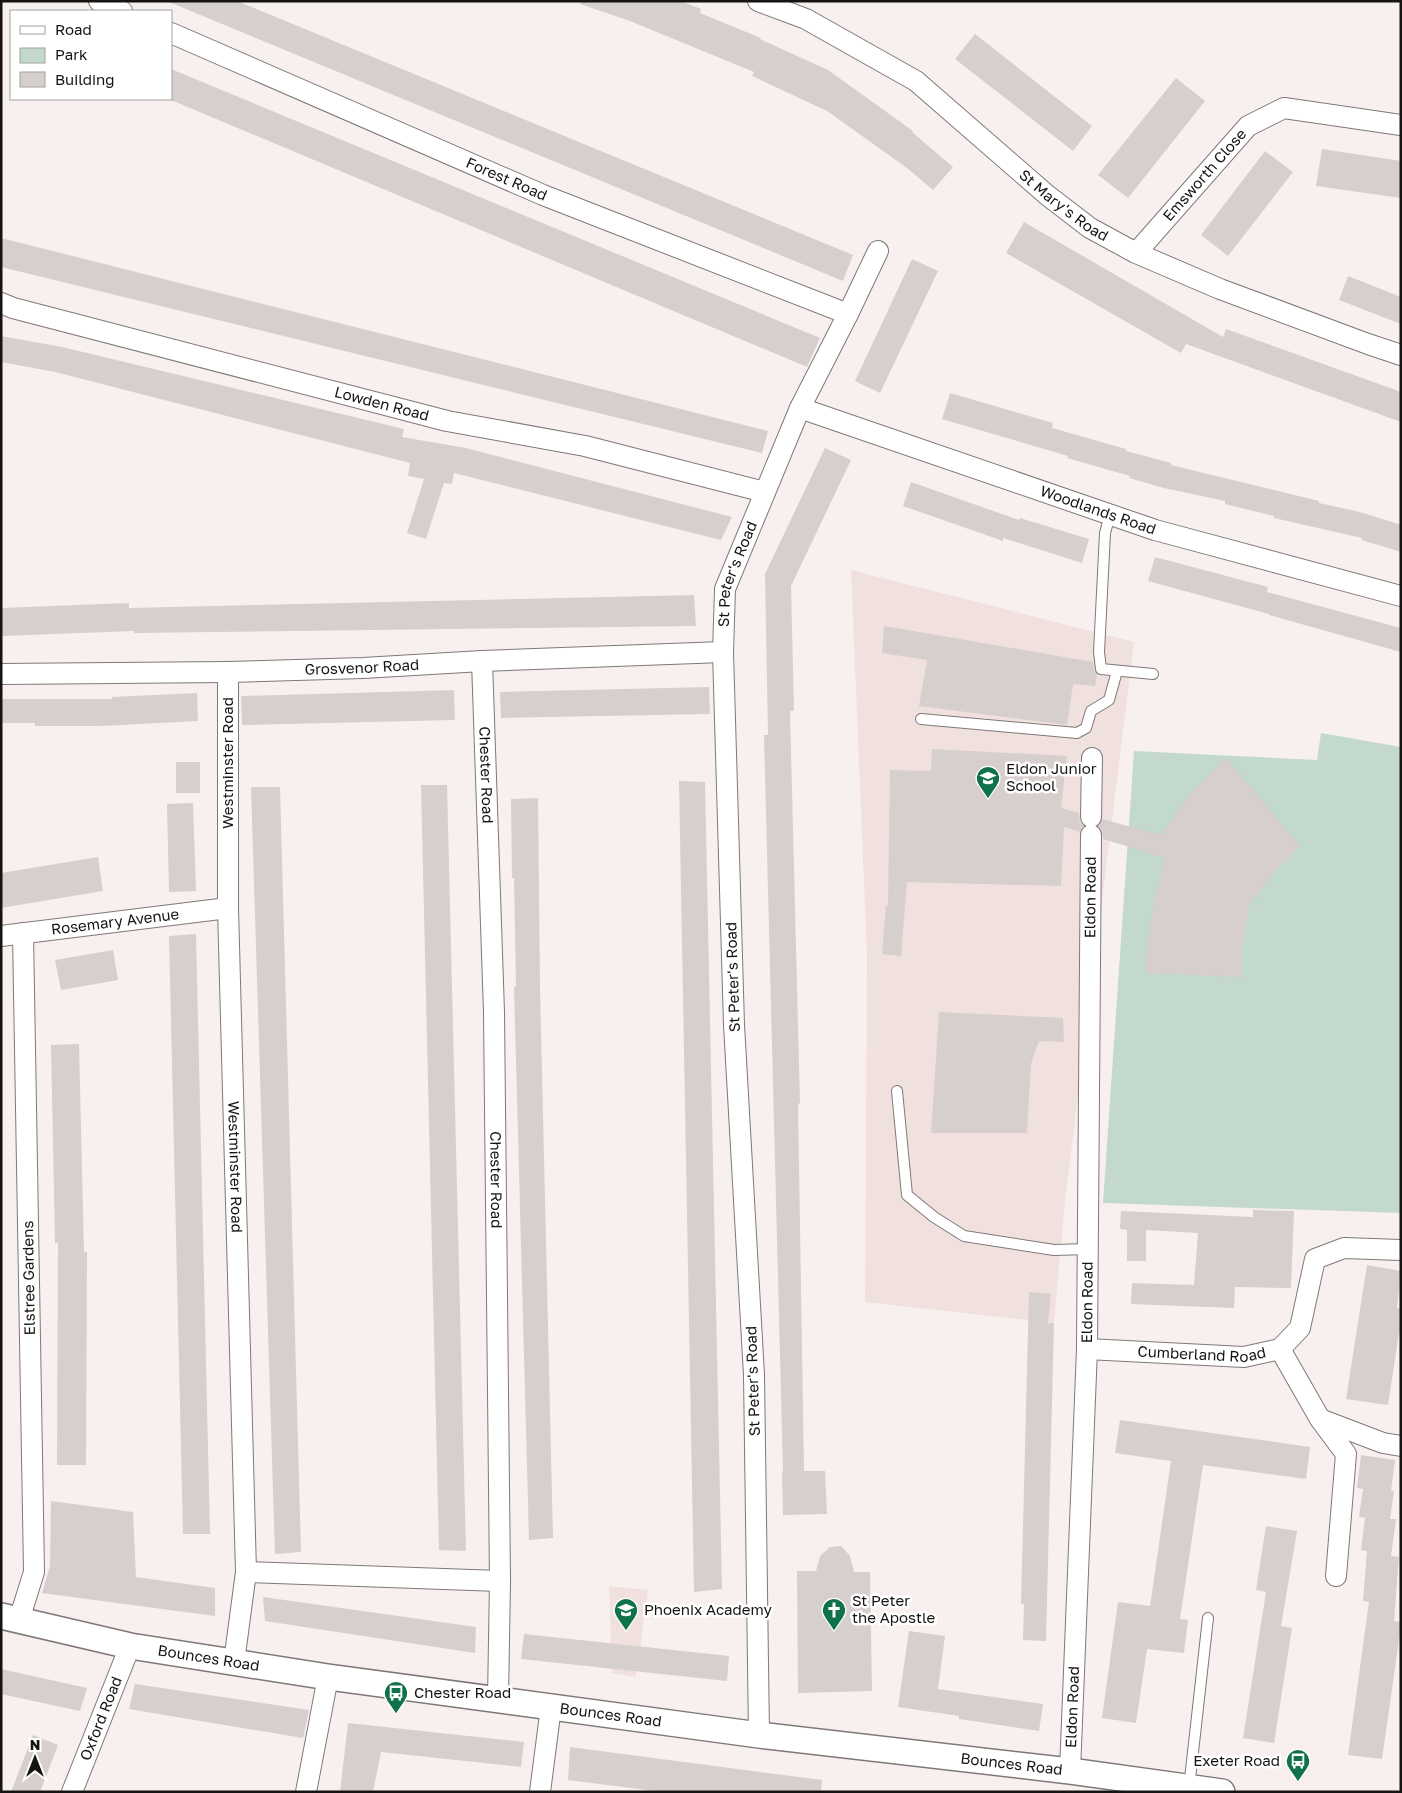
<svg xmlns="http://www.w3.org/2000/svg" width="1402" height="1793" viewBox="0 0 1402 1793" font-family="'Golos Text',sans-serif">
  <rect width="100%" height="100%" fill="#f8f0ef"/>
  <g fill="#f1e1de">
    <polygon points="851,570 1134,642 1065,1201 1054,1323 865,1302 867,955"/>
    <polygon points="609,1586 648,1590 636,1677 612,1673"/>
  </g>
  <polygon fill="#c3d9cc" points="1321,733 1401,747 1401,1213 1103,1203 1134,751 1317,760"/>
  <g fill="#d6cfcd">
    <polygon points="237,1 853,255 843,281 169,2"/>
    <polygon points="581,1 681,1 701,9 700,13 761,38 760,39 828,70 913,131 912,132 953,167 933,190 907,168 827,111 752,76 754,72 630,21 580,4"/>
    <polygon points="975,34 1092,126 1073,151 955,59"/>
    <polygon points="171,69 820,338 807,367 171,100"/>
    <polygon points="1176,78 1205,101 1128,198 1098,175"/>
    <polygon points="1322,149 1401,161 1401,198 1316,186"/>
    <polygon points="1265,151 1293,172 1228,256 1201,235"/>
    <polygon points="1024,222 1223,337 1226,329 1401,392 1401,422 1186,344 1181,353 1006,253"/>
    <polygon points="1,238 768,431 762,453 1,267"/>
    <polygon points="912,259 938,271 880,393 855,381"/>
    <polygon points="1348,276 1401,297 1401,324 1339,300"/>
    <polygon points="1,336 62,347 404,429 402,437 466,448 732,517 721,540 454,473 452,484 444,483 426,539 407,533 424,479 408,476 410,463 55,372 1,362"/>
    <polygon points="950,393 1053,423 1052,428 1126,449 1126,451 1171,463 1171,465 1319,501 1319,503 1360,512 1401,525 1401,552 1362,540 1362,538 1274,518 1274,516 1225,504 1225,501 1164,488 1129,478 1130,476 1067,458 1068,456 942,419"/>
    <polygon points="825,448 851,460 791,586 794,711 790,711 800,1104 798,1103 804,1471 825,1471 827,1514 783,1515 782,1472 783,1472 764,735 768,735 765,574"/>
    <polygon points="911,482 1019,520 1020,518 1089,539 1082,563 1003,538 1003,541 903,506"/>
    <polygon points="1155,557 1268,587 1267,592 1401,628 1401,652 1269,615 1269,614 1148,581"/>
    <polygon points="694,595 696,626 134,633 134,631 1,636 1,608 129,603 129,608"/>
    <polygon points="884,626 1093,662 1094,670 1097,675 1095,686 1073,684 1067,725 919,706 927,660 882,653"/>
    <polygon points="709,687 710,714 501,718 500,692"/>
    <polygon points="454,690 455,720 242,725 241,696"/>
    <polygon points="197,693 198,721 101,726 35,726 35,723 1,723 1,699 112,699 112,697"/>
    <polygon points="932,749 1067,756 1061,808 1079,813 1080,822 1084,826 1080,832 1064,827 1061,886 907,882 901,956 882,954 886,905 888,906 890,770 931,771"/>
    <polygon points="1226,758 1300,846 1272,874 1249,906 1242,948 1242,977 1146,973 1147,946 1153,908 1165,858 1103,839 1102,830 1098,826 1102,819 1161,835 1188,797"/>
    <rect x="176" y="762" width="24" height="31"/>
    <polygon points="679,781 705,782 722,1589 694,1592"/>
    <polygon points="421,785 447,785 466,1551 439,1550"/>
    <polygon points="251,787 280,787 301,1552 275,1554"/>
    <polygon points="538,798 540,988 553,1538 529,1540 514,987 516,987 514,878 512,878 511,799"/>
    <polygon points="193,803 196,891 169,892 167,804"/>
    <polygon points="98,857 103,891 1,908 1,873"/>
    <polygon points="196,934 210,1534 183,1534 169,936"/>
    <polygon points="113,950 118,980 61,990 55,960"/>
    <polygon points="939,1012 1063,1018 1064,1042 1039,1041 1031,1064 1027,1133 931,1133"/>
    <polygon points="79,1044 84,1252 87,1252 86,1465 57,1465 58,1243 55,1243 51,1045"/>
    <polygon points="1253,1210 1294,1211 1291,1288 1235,1287 1234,1308 1131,1304 1132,1283 1194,1285 1198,1233 1146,1230 1146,1261 1127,1261 1127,1230 1120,1229 1121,1211 1253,1217"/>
    <polygon points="1367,1265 1401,1271 1397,1308 1401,1309 1401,1333 1399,1333 1388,1405 1346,1399"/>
    <polygon points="1029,1292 1051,1294 1048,1323 1054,1323 1046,1641 1023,1640 1024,1604 1021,1604"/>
    <polygon points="1120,1420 1310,1447 1306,1479 1203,1465 1180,1619 1188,1620 1184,1653 1147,1649 1136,1723 1102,1718 1118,1602 1150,1606 1171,1461 1115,1453"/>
    <polygon points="1361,1455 1395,1460 1391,1491 1394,1491 1390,1519 1396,1519 1391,1556 1399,1557 1394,1621 1401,1622 1401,1626 1382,1759 1348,1755 1369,1602 1363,1601 1367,1551 1361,1550 1365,1518 1359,1517 1363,1489 1357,1488"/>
    <polygon points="51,1501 133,1512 136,1577 215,1588 215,1616 42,1593 50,1566"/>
    <polygon points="1266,1526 1297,1531 1281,1626 1292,1628 1274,1743 1243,1738 1266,1592 1256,1590"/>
    <polygon points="841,1546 850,1556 854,1572 870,1572 872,1691 798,1693 797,1571 816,1571 820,1556 830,1547"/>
    <polygon points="263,1597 476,1627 475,1653 265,1621"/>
    <polygon points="909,1631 945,1636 938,1689 1043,1704 1039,1731 959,1719 959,1716 898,1707"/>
    <polygon points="524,1634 729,1656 727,1681 521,1659"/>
    <polygon points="1,1669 87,1688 80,1711 1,1694"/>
    <polygon points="135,1684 309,1710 303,1738 129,1709"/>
    <polygon points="348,1723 524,1742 521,1767 381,1752 373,1792 340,1792"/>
    <polygon points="33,1735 58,1745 40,1792 11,1792"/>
    <polygon points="570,1747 822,1780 821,1792 663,1792 568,1780"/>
  </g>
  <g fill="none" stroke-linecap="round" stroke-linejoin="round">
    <g stroke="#7f7877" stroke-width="12">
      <g id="service">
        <polyline points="1110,515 1105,533 1099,652 1101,669 1153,674"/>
        <polyline points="921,719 1077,733 1086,728 1091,711 1109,700 1117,671"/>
        <polyline points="897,1091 907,1195 934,1217 964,1236 1054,1250 1088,1249"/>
        <polyline points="1189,1788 1208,1618"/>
      </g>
    </g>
    <g stroke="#7f7877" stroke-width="22">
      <g id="minor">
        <polyline points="99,1 122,11"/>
        <path id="s1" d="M758,1L806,19L916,81L1047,195L1090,228L1136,253L1220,289L1368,344L1401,355"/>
        <path id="s2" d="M171,33L543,195L848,314"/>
        <path id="s3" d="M1136,253L1248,126L1284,108L1401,125"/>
        <path id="s4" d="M1,303L13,308L447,421L585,446L765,492"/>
        <path id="s5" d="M800,408L1155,530L1401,596"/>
        <path id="s6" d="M482,661L494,1012L500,1581L498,1699"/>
        <path id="s7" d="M228,672V908L246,1572L234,1662"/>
        <path id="s8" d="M1,674L228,672L363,668L482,661L723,652"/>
        <polyline points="1091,817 1092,758"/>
        <path id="s9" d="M1,936L228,908"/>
        <path id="s10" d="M1087,1349L1244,1357L1280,1349L1300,1328L1315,1259L1344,1248L1401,1250"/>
        <polyline points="1280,1349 1320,1419 1346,1454 1336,1576"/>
        <polyline points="1320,1419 1383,1443 1401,1446"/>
        <polyline points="246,1572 500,1581"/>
        <polyline points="19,1620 34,1572 23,933"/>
        <path id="s11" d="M759,1735L754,1375L734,1025L723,652L725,589L800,408L848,314L878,251"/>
        <path id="s12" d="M1070,1771L1087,1349L1091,835"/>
        <path id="s13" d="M72,1792L130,1646"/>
        <polyline points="306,1792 328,1677"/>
        <polyline points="540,1792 551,1707"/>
      </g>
    </g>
    <g stroke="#7f7877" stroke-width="28">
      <g id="tertiary">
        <path id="s14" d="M1,1616L130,1646L328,1677L759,1735L1070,1771L1222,1792"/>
      </g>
    </g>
    <use href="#service" stroke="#fff" stroke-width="10"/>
    <use href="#minor" stroke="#fff" stroke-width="20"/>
    <use href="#tertiary" stroke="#fff" stroke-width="25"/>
  </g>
  <defs>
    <g id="school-pin" transform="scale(1.25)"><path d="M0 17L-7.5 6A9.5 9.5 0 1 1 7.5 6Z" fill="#107249" stroke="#fff"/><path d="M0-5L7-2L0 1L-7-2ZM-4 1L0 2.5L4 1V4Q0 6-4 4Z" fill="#fff"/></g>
    <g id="church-pin" transform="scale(1.25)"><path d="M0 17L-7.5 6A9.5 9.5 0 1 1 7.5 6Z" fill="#107249" stroke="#fff"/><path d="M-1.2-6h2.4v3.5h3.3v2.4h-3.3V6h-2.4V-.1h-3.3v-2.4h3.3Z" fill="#fff"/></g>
    <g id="bus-pin" transform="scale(1.25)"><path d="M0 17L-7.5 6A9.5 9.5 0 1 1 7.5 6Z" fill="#107249" stroke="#fff"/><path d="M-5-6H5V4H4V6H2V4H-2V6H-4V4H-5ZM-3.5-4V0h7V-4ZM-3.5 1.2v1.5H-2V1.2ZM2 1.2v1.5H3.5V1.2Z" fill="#fff"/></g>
  </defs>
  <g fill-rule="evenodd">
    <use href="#school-pin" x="988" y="778"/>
    <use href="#school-pin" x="626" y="1610"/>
    <use href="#church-pin" x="834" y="1610"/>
    <use href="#bus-pin" x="396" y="1693"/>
    <use href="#bus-pin" x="1298" y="1761"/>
  </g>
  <g text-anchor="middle" stroke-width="5" stroke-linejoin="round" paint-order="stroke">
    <g font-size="15" fill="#161413" stroke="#fff">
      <text dy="5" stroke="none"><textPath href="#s3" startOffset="104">Emsworth Close</textPath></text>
      <text dy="5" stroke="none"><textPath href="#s2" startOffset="366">Forest Road</textPath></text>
      <text dy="5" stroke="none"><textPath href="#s1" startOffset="371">St Mary's Road</textPath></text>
      <text dy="5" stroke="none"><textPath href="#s4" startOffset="394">Lowden Road</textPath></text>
      <text dy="5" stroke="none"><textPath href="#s5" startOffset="315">Woodlands Road</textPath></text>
      <text dy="5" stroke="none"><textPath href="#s11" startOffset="1164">St Peter's Road</textPath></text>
      <text dy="5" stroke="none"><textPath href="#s8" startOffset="361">Grosvenor Road</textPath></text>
      <text transform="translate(228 763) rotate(-90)" y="5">Westminster Road</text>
      <text dy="5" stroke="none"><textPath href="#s6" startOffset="114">Chester Road</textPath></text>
      <text dy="5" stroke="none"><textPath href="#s12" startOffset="874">Eldon Road</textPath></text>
      <text dy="5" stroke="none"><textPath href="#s9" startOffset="115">Rosemary Avenue</textPath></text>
      <text transform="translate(733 977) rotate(-92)" y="5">St Peter's Road</text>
      <text dy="5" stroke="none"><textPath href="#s7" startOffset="495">Westminster Road</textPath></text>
      <text dy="5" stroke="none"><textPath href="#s6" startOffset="519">Chester Road</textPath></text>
      <text transform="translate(29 1278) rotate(-91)" y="5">Elstree Gardens</text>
      <text dy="5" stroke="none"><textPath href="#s12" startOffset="469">Eldon Road</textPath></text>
      <text dy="5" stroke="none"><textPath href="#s10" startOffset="115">Cumberland Road</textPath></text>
      <text transform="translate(753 1381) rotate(-92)" y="5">St Peter's Road</text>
      <text dy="5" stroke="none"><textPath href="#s14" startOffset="212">Bounces Road</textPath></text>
      <text dy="5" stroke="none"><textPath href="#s12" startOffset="64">Eldon Road</textPath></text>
      <text dy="5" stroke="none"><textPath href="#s14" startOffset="618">Bounces Road</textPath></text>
      <text dy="5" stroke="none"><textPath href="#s13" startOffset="79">Oxford Road</textPath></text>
      <text dy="5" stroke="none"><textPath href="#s14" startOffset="1022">Bounces Road</textPath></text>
    </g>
    <g font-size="15" fill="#161413" stroke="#fff" text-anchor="start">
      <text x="1006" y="774">Eldon Junior<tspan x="1006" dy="17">School</tspan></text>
      <text x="852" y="1606">St Peter<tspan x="852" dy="17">the Apostle</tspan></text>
      <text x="644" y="1615">Phoenix Academy</text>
      <text x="414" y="1698">Chester Road</text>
      <text x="1280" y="1766" text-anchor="end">Exeter Road</text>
    </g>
  </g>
  <rect width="1402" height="1793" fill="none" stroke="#161413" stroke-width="5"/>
  <rect x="10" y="10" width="162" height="90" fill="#ffffff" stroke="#a2a1a1"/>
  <rect x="20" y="26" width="25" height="8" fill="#ffffff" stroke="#a2a1a1"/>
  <text x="55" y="35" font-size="15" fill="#161413">Road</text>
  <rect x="20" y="48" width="25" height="15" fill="#c3d9cc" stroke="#a2a1a1"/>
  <text x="55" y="60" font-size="15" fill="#161413">Park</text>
  <rect x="20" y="72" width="25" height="15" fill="#d6cfcd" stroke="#a2a1a1"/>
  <text x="55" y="85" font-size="15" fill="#161413">Building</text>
  <g transform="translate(35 1758)" stroke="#ffffff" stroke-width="4" paint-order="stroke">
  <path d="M0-4L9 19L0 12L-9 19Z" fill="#161413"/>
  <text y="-8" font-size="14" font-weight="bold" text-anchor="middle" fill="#161413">N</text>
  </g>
</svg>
